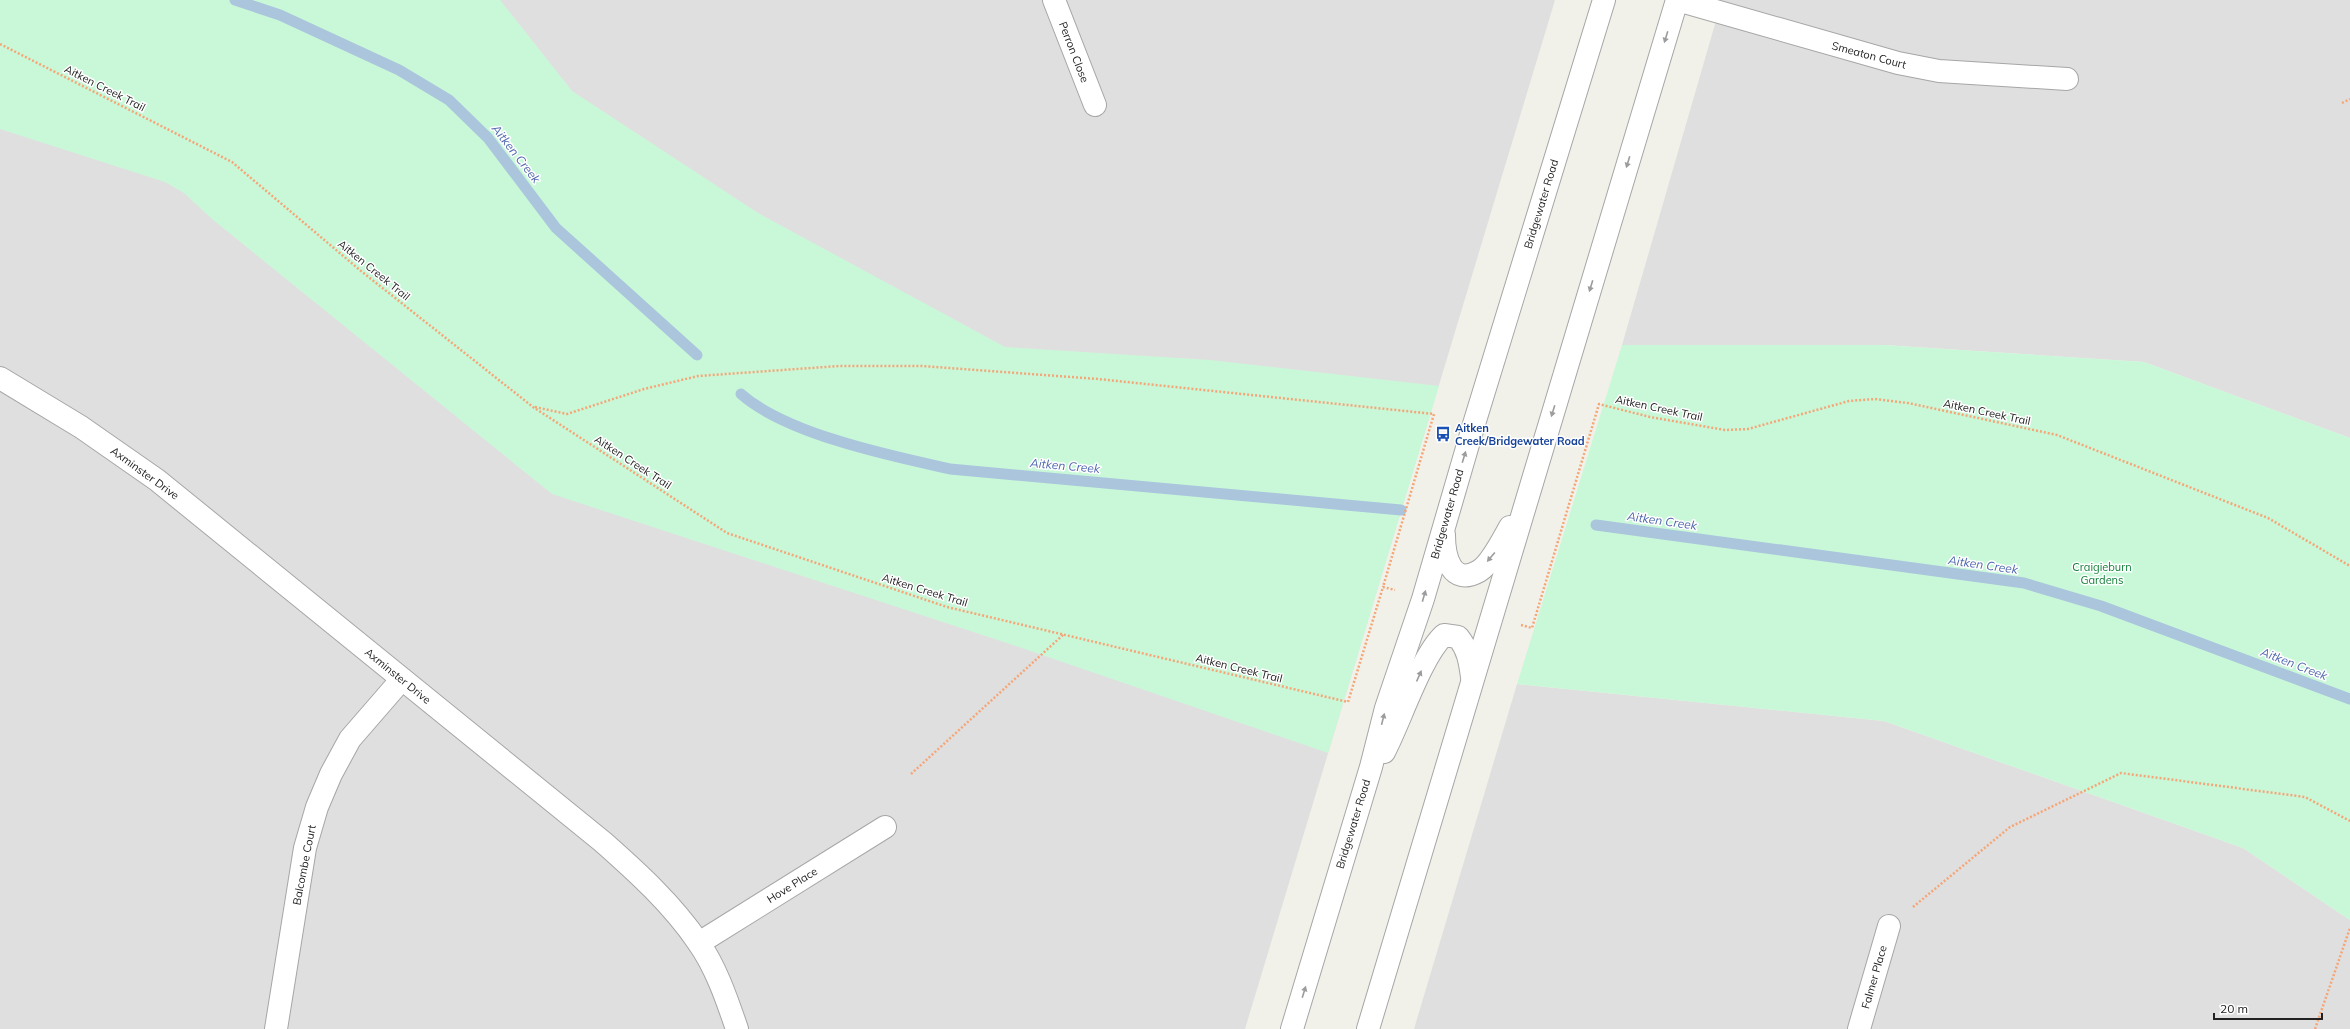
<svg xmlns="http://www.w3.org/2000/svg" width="2350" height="1029" viewBox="0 0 2350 1029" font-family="Mulish,sans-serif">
  <rect width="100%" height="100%" fill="#f1f1e9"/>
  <g fill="#e0dfdf">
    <polygon points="0,0 1555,0 1245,1029 0,1029"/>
    <polygon points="1722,0 2350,0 2350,438 2144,362 1884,345 1622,345"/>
    <polygon points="1517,684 1884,721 2243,848 2350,920 2350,1029 1414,1029"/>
  </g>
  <g fill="#c9f8d9">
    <polygon points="0,0 500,0 572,91 758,213 1005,347 1210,360 1439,386 1328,753 1007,643 552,494 212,219 184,193 165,182 0,129"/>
    <polygon points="1622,345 1884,345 2144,362 2350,438 2350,920 2243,848 1884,721 1517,684"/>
  </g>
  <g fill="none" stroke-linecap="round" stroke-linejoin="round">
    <g stroke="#abc5dd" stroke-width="11">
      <polyline points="235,0 280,15 399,70 449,100 488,138 556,228 697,355"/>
      <path d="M741,394C786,434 891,456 950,469L1401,510"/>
      <polyline points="1596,525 2024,583 2101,606 2350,699"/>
    </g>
    <g stroke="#a6a6a6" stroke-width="24">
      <g id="minor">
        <polyline points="1054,0 1095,105"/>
        <polyline points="1677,0 1898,63 1939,71 2067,79"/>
        <path d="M0,378L81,427L157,480L603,842C638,873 672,904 698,942C716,967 727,1000 737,1029"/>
        <polyline points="699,943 885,827"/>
        <polyline points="276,1029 305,848 317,807 331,774 350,739 402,679"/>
        <polyline points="1859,1029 1889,926"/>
      </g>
    </g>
    <g stroke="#a6a6a6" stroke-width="24">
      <g id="tertiary">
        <path d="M1444,535C1444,556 1451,587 1479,571C1491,564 1503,539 1510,527"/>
        <path d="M1384,752C1400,722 1421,656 1444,635L1458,637C1468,649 1470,662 1472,677"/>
        <polyline points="1292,1029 1371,767 1386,708 1423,599 1474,424 1604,0"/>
        <polyline points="1368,1029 1677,0"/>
      </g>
    </g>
    <g stroke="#f5a576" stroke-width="2.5" stroke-dasharray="2 2" stroke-linecap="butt">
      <polyline points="0,44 232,162 361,271 533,407 727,533 947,607 1348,702 1383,587 1395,590"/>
      <polyline points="2342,103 2350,99"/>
      <polyline points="535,407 567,414 644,389 698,376 839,366 922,366 1098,379 1434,414 1383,587"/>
      <polyline points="1521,625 1532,628 1599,404 1650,417 1725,430 1748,429 1849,401 1875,399 1908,403 2057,435 2268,518 2350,566"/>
      <polyline points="911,774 1064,634"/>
      <polyline points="1913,907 2010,827 2121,773 2305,797 2350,821"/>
      <polyline points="2315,1029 2350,928"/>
    </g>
    <use href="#minor" stroke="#fff" stroke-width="22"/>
    <use href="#tertiary" stroke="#fff" stroke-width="22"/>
  </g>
  <defs><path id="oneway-solid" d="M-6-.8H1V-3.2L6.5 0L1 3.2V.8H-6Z"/></defs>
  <g fill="#9c9c9c">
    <use href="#oneway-solid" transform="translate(1666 37) rotate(107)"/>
    <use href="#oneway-solid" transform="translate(1628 162) rotate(107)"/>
    <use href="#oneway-solid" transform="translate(1591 286) rotate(107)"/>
    <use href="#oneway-solid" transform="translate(1553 411) rotate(107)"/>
    <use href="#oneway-solid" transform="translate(1464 457) rotate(-73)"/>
    <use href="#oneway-solid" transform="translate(1491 557) rotate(130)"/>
    <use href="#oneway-solid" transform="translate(1424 596) rotate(-74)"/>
    <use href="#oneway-solid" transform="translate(1419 676) rotate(-66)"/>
    <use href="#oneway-solid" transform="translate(1383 719) rotate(-76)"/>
    <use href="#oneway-solid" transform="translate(1304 992) rotate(-73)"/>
  </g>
  <defs>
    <g id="bus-bare" transform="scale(1.2)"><path d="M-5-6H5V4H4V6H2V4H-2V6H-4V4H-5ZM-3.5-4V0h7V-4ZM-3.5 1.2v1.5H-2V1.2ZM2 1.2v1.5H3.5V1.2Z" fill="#1a4fb4" stroke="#fff" stroke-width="2.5" paint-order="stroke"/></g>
  </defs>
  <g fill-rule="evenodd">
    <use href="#bus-bare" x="1443" y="434"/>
  </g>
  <g text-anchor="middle" stroke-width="3" stroke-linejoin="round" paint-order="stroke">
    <g font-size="11" fill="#222" stroke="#fff">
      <text transform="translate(1074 52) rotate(69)" y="4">Perron Close</text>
      <text transform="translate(1869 55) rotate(15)" y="4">Smeaton Court</text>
      <text transform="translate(105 88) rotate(27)" y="4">Aitken Creek Trail</text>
      <text transform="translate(1541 204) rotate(-73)" y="4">Bridgewater Road</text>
      <text transform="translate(374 270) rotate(39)" y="4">Aitken Creek Trail</text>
      <text transform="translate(1659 408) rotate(12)" y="4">Aitken Creek Trail</text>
      <text transform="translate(1987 412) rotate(12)" y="4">Aitken Creek Trail</text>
      <text transform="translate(633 462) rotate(33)" y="4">Aitken Creek Trail</text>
      <text transform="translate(145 473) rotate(36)" y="4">Axminster Drive</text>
      <text transform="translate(1447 514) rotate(-74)" y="4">Bridgewater Road</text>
      <text transform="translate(925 590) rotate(17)" y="4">Aitken Creek Trail</text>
      <text transform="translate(1239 668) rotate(14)" y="4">Aitken Creek Trail</text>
      <text transform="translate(398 676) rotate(39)" y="4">Axminster Drive</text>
      <text transform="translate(1353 824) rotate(-73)" y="4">Bridgewater Road</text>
      <text transform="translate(304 865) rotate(-79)" y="4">Balcombe Court</text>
      <text transform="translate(792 885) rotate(-32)" y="4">Hove Place</text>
      <text transform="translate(1874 977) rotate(-74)" y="4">Falmer Place</text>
    </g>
    <g font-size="11" font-weight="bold" fill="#164399" stroke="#fff" text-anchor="start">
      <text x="1455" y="432">Aitken<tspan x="1455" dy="13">Creek/Bridgewater Road</tspan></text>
    </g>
    <g font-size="11" fill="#107f37" stroke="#fff">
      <text x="2102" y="571">Craigieburn<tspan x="2102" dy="13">Gardens</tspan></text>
    </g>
    <g font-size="12" font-style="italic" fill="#5067af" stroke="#fff">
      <text transform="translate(516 154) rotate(52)" y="4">Aitken Creek</text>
      <text transform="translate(1065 466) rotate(5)" y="4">Aitken Creek</text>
      <text transform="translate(1662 521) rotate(8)" y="4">Aitken Creek</text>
      <text transform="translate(1983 565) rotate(8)" y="4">Aitken Creek</text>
      <text transform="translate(2294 664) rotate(21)" y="4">Aitken Creek</text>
    </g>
  </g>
  <path d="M2214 1013v6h108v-6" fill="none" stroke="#222222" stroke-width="2"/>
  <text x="2220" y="1013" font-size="12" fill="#222222" stroke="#ffffff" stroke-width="3" paint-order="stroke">20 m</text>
</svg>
